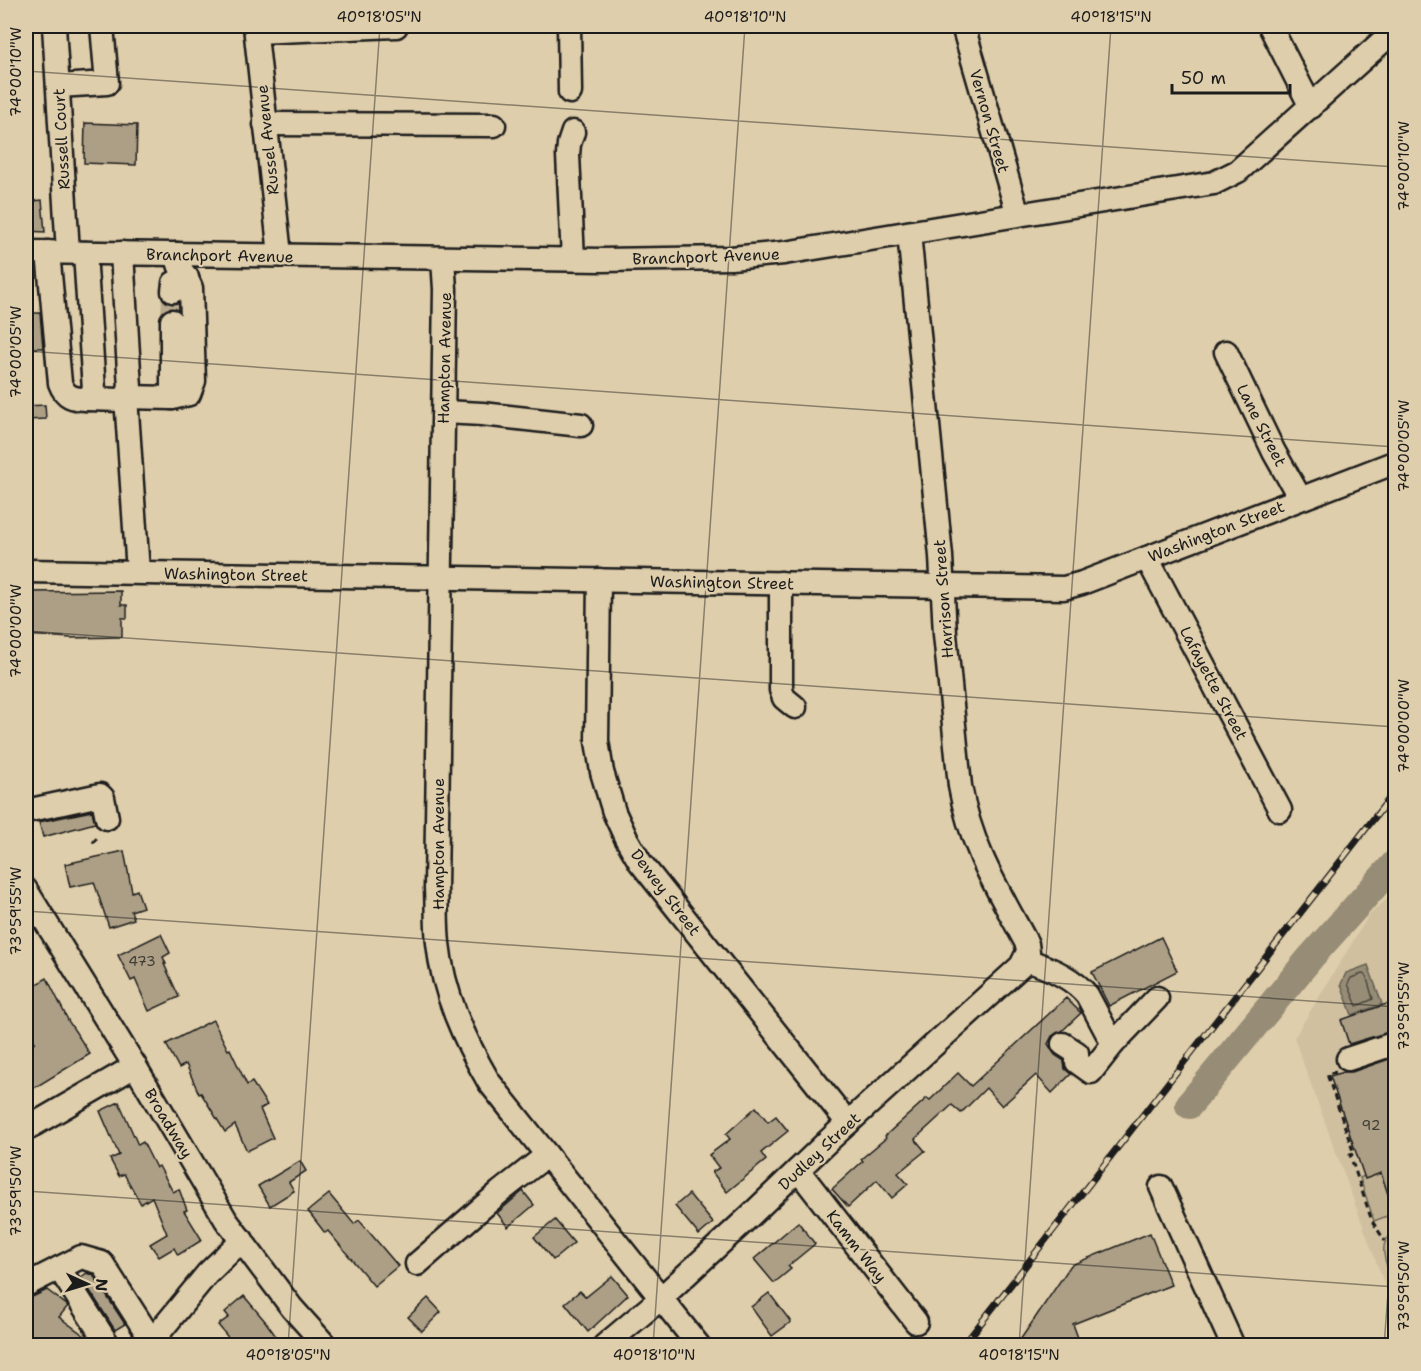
<svg xmlns="http://www.w3.org/2000/svg" width="1421" height="1371" viewBox="0 0 1421 1371" font-family="'Shantell Sans',sans-serif">
  <rect width="100%" height="100%" fill="#dfceab"/>
  <filter id="ink" filterUnits="userSpaceOnUse"><feTurbulence type="fractalNoise" baseFrequency=".0167" numOctaves="2"/><feDisplacementMap in="SourceGraphic" scale="12" xChannelSelector="R" yChannelSelector="G"/><feConvolveMatrix kernelMatrix="1 2 1 2 8 2 1 2 1" color-interpolation-filters="sRGB"/></filter>
  <g filter="url(#ink)">
    <polygon fill="#d0c0a0" points="1395,892 1395,1313 1294,1038 1369,915"/>
    <g fill="#c0b193" stroke="#6e6658" stroke-width="1.5">
      <polygon points="1381,1173 1391,1201 1395,1200 1395,1213 1374,1221 1360,1178 1364,1176 1365,1178"/>
      <path d="M1390,1236H1395V1288C1391,1274 1375,1247 1390,1236Z"/>
    </g>
    <polygon fill="#978d76" stroke="#666052" stroke-width="1.5" points="1368,965 1382,1004 1352,1015 1341,984 1346,973"/>
    <g fill="none" stroke-linecap="round" stroke-linejoin="round">
      <polygon stroke="#4d4940" stroke-width="1.5" points="1362,974 1366,975 1373,999 1357,1006 1348,984 1351,978"/>
      <polyline stroke="#978d76" stroke-width="28" points="1189,1105 1311,957 1396,862"/>
    </g>
    <g fill="#ac9f85" stroke="#1c1c1c" stroke-width="1.5">
      <polygon points="85,123 137,125 136,165 84,163"/>
      <polygon points="42,200 45,232 26,231 26,202"/>
      <polygon points="26,313 40,313 43,348 26,348"/>
      <polygon points="45,405 46,419 26,420 26,406"/>
      <polygon points="121,591 121,605 127,605 127,618 122,618 122,637 71,638 26,635 26,592"/>
      <polygon points="92,811 95,823 43,837 39,822"/>
      <polygon points="124,851 132,892 137,890 143,907 131,911 134,919 109,927 94,882 70,887 65,864"/>
      <polygon points="161,934 170,953 163,957 166,964 164,964 179,997 149,1011 135,979 131,981 118,955"/>
      <polygon points="1161,937 1177,971 1109,1006 1092,972"/>
      <polygon points="47,978 69,1022 90,1054 26,1093 26,1048 35,1042 26,1023 26,990"/>
      <polygon points="1066,998 1081,1013 1062,1031 1052,1036 1048,1044 1055,1055 1064,1061 1065,1069 1071,1074 1052,1093 1036,1075 1002,1106 986,1088 961,1113 952,1105 915,1139 925,1151 898,1173 908,1184 892,1198 877,1180 848,1207 832,1189 863,1161 861,1159 886,1138 885,1136 927,1098 930,1100 958,1073 971,1086"/>
      <polygon points="1395,1001 1395,1030 1349,1044 1341,1020"/>
      <polygon points="213,1020 228,1050 230,1049 247,1085 252,1082 267,1105 260,1109 273,1138 247,1151 235,1125 225,1132 201,1093 199,1094 186,1064 179,1068 166,1044"/>
      <polygon points="1395,1057 1395,1209 1393,1209 1381,1173 1365,1179 1330,1076 1344,1072 1352,1072"/>
      <polygon points="119,1102 138,1145 143,1142 156,1168 159,1166 173,1192 179,1189 187,1210 184,1211 202,1240 178,1255 174,1248 159,1257 150,1244 167,1234 152,1197 141,1204 124,1174 119,1176 110,1159 119,1155 100,1111"/>
      <polygon points="756,1107 768,1122 776,1116 788,1131 761,1153 766,1160 727,1192 712,1172 719,1168 709,1155 730,1139 726,1134"/>
      <polygon points="300,1161 306,1171 289,1182 294,1191 270,1206 258,1186"/>
      <polygon points="523,1191 534,1205 508,1227 497,1213"/>
      <polygon points="329,1194 354,1224 359,1220 398,1266 374,1286 328,1231 325,1233 308,1211"/>
      <polygon points="689,1194 713,1223 699,1235 675,1206"/>
      <polygon points="555,1220 574,1243 553,1260 534,1237"/>
      <polygon points="798,1222 815,1244 788,1266 791,1269 774,1283 754,1259"/>
      <polygon points="1150,1233 1171,1285 1073,1324 1081,1346 1016,1346 1071,1265"/>
      <polygon points="87,1273 93,1275 125,1324 115,1330 81,1277"/>
      <polygon points="612,1276 628,1295 588,1332 565,1303 580,1291 586,1297"/>
      <polygon points="47,1290 68,1306 59,1317 89,1339 93,1346 26,1346 26,1304 30,1298"/>
      <polygon points="769,1293 791,1322 772,1336 751,1307"/>
      <polygon points="244,1296 265,1321 283,1346 235,1346 218,1325 229,1317 225,1312"/>
      <polygon points="428,1298 441,1312 422,1331 408,1317"/>
    </g>
    <g fill="none" stroke-linecap="round" stroke-linejoin="round">
      <polyline stroke="#b8aa8e" stroke-width="22" stroke-dasharray="22 11" stroke-linecap="butt" points="172,321 173,291"/>
      <g stroke="#1c1c1c" stroke-width="27">
        <g id="minor">
          <polyline points="54,26 68,252"/>
          <polyline points="255,26 280,255"/>
          <polyline points="569,26 570,92"/>
          <polyline points="963,26 1018,215"/>
          <polyline points="1270,26 1311,107"/>
          <polyline points="256,32 396,26"/>
          <polyline points="58,86 107,83 102,26"/>
          <polyline points="265,124 494,125"/>
          <polyline points="573,132 569,144 568,155 573,259"/>
          <polyline points="26,252 601,260 731,258 784,253 1214,183 1238,171 1396,29"/>
          <path d="M48,252L60,383C65,397 73,399 87,399L94,390L85,253"/>
          <polyline points="122,253 130,388 126,397 138,572"/>
          <path d="M443,259L445,289L436,888C437,906 436,925 438,943C443,993 464,1039 489,1082L699,1346"/>
          <polyline points="173,291 174,283 187,277"/>
          <polyline points="172,321 172,398"/>
          <polyline points="1226,352 1274,452 1300,498"/>
          <path d="M87,399L121,400L126,397L172,398L189,394L194,381L191,288C186,274 178,270 177,254"/>
          <polyline points="444,412 482,414 581,425"/>
          <polyline points="1147,558 1280,810"/>
          <polyline points="26,571 1064,588 1082,583 1396,462"/>
          <polyline points="599,580 597,741 602,772 614,812 626,838 640,862 848,1123"/>
          <polyline points="781,583 781,690 784,698 795,707"/>
          <polyline points="26,811 100,795 103,798 107,818"/>
          <polyline points="26,890 135,1066 226,1220 292,1308 326,1346"/>
          <path d="M1026,960C1048,967 1072,977 1087,995L1113,1044L1091,1072L1077,1062V1053L1063,1044"/>
          <polyline points="1113,1044 1157,998"/>
          <polyline points="1348,1059 1396,1043"/>
          <polyline points="26,1129 135,1066"/>
          <polyline points="798,1170 916,1322"/>
          <polyline points="1161,1187 1233,1346"/>
          <polyline points="417,1264 500,1192 547,1155"/>
          <polyline points="59,1268 109,1346"/>
          <polyline points="26,1285 81,1257 102,1263 152,1341"/>
          <polyline points="148,1346 207,1274 242,1240"/>
          <path d="M604,1346L660,1299L751,1215L828,1141L1021,966L1028,952L1027,944C998,890 971,848 960,786L945,634L941,556L909,233"/>
        </g>
      </g>
      <g stroke="#1c1c1c" stroke-width="3" stroke-dasharray="6 4.5" stroke-linecap="butt">
        <polyline points="93,843 99,835"/>
        <polyline points="1336,1072 1327,1074 1354,1154 1350,1155 1372,1221 1385,1241"/>
      </g>
      <use href="#minor" stroke="#dfceab" stroke-width="22"/>
      <g stroke="#1c1c1c" stroke-width="7">
        <polyline id="rail" points="963,1346 1396,790"/>
      </g>
      <use href="#rail" stroke="#dfceab" stroke-width="4.5" stroke-dasharray="14" stroke-linecap="butt"/>
    </g>
  </g>
  <path fill="none" stroke="#1c1c1c" stroke-width="1.5" stroke-opacity="0.45" d="M26,71L1396,167M26,351L1396,447M26,631L1396,727M26,911L1396,1007M26,1191L1396,1287M288,1346L380,26M653,1346L745,26M1019,1346L1111,26M1384,1346L1396,1187"/>
  <g text-anchor="middle" stroke-width="4.5" stroke-linejoin="round" paint-order="stroke">
    <g font-size="14" fill="#403d36">
      <text x="142" y="966">473</text>
      <text x="1371" y="1130">92</text>
    </g>
    <g font-size="16" fill="#1c1c1c" stroke="#dfceab">
      <text transform="translate(990 121) rotate(74)" y="6">Vernon Street</text>
      <text transform="translate(61 139) rotate(-93)" y="6">Russell Court</text>
      <text transform="translate(267 140) rotate(-96)" y="6">Russel Avenue</text>
      <text transform="translate(220 255) rotate(1)" y="6">Branchport Avenue</text>
      <text transform="translate(706 256) rotate(-2)" y="6">Branchport Avenue</text>
      <text transform="translate(444 358) rotate(-89)" y="6">Hampton Avenue</text>
      <text transform="translate(1262 425) rotate(63)" y="6">Lane Street</text>
      <text transform="translate(1216 531) rotate(-21)" y="6">Washington Street</text>
      <text transform="translate(236 574) rotate(1)" y="6">Washington Street</text>
      <text transform="translate(722 582) rotate(1)" y="6">Washington Street</text>
      <text transform="translate(943 599) rotate(-94)" y="6">Harrison Street</text>
      <text transform="translate(1214 683) rotate(62)" y="6">Lafayette Street</text>
      <text transform="translate(438 844) rotate(-90)" y="6">Hampton Avenue</text>
      <text transform="translate(666 892) rotate(53)" y="6">Dewey Street</text>
      <text transform="translate(169 1123) rotate(59)" y="6">Broadway</text>
      <text transform="translate(819 1151) rotate(-43)" y="6">Dudley Street</text>
      <text transform="translate(857 1246) rotate(52)" y="6">Kamm Way</text>
    </g>
  </g>
  <rect width="1421" height="1371" fill="none" stroke="#dfceab" stroke-width="66"/>
  <g transform="translate(87 1284) rotate(94)" stroke="#dfceab" stroke-width="4.5" paint-order="stroke">
  <path d="M0-4.5L10 22L0 15L-10 22Z" fill="#1c1c1c"/>
  <text y="-9" font-size="16" font-weight="bold" text-anchor="middle" fill="#1c1c1c">N</text>
  </g>
  <path d="M1172 84v9h118v-9" fill="none" stroke="#1c1c1c" stroke-width="3"/>
  <text x="1181" y="84" font-size="18" fill="#1c1c1c" stroke="#dfceab" stroke-width="4.5" paint-order="stroke">50 m</text>
  <rect x="33" y="33" width="1355" height="1305" fill="none" stroke="#1c1c1c" stroke-width="2"/>
  <g font-size="15" text-anchor="middle" fill="#1c1c1c">
    <text x="379" y="22">40°18'05"N</text>
    <text x="745" y="22">40°18'10"N</text>
    <text x="1111" y="22">40°18'15"N</text>
    <text transform="translate(16 72) rotate(-90)" y="5">74°00'10"W</text>
    <text transform="translate(1404 166) rotate(-90)" y="5">74°00'10"W</text>
    <text transform="translate(16 352) rotate(-90)" y="5">74°00'05"W</text>
    <text transform="translate(1404 446) rotate(-90)" y="5">74°00'05"W</text>
    <text transform="translate(16 631) rotate(-90)" y="5">74°00'00"W</text>
    <text transform="translate(1404 726) rotate(-90)" y="5">74°00'00"W</text>
    <text transform="translate(16 911) rotate(-90)" y="5">73°59'55"W</text>
    <text transform="translate(1404 1006) rotate(-90)" y="5">73°59'55"W</text>
    <text transform="translate(16 1191) rotate(-90)" y="5">73°59'50"W</text>
    <text transform="translate(1404 1286) rotate(-90)" y="5">73°59'50"W</text>
    <text x="288" y="1360">40°18'05"N</text>
    <text x="654" y="1360">40°18'10"N</text>
    <text x="1019" y="1360">40°18'15"N</text>
  </g>
</svg>
